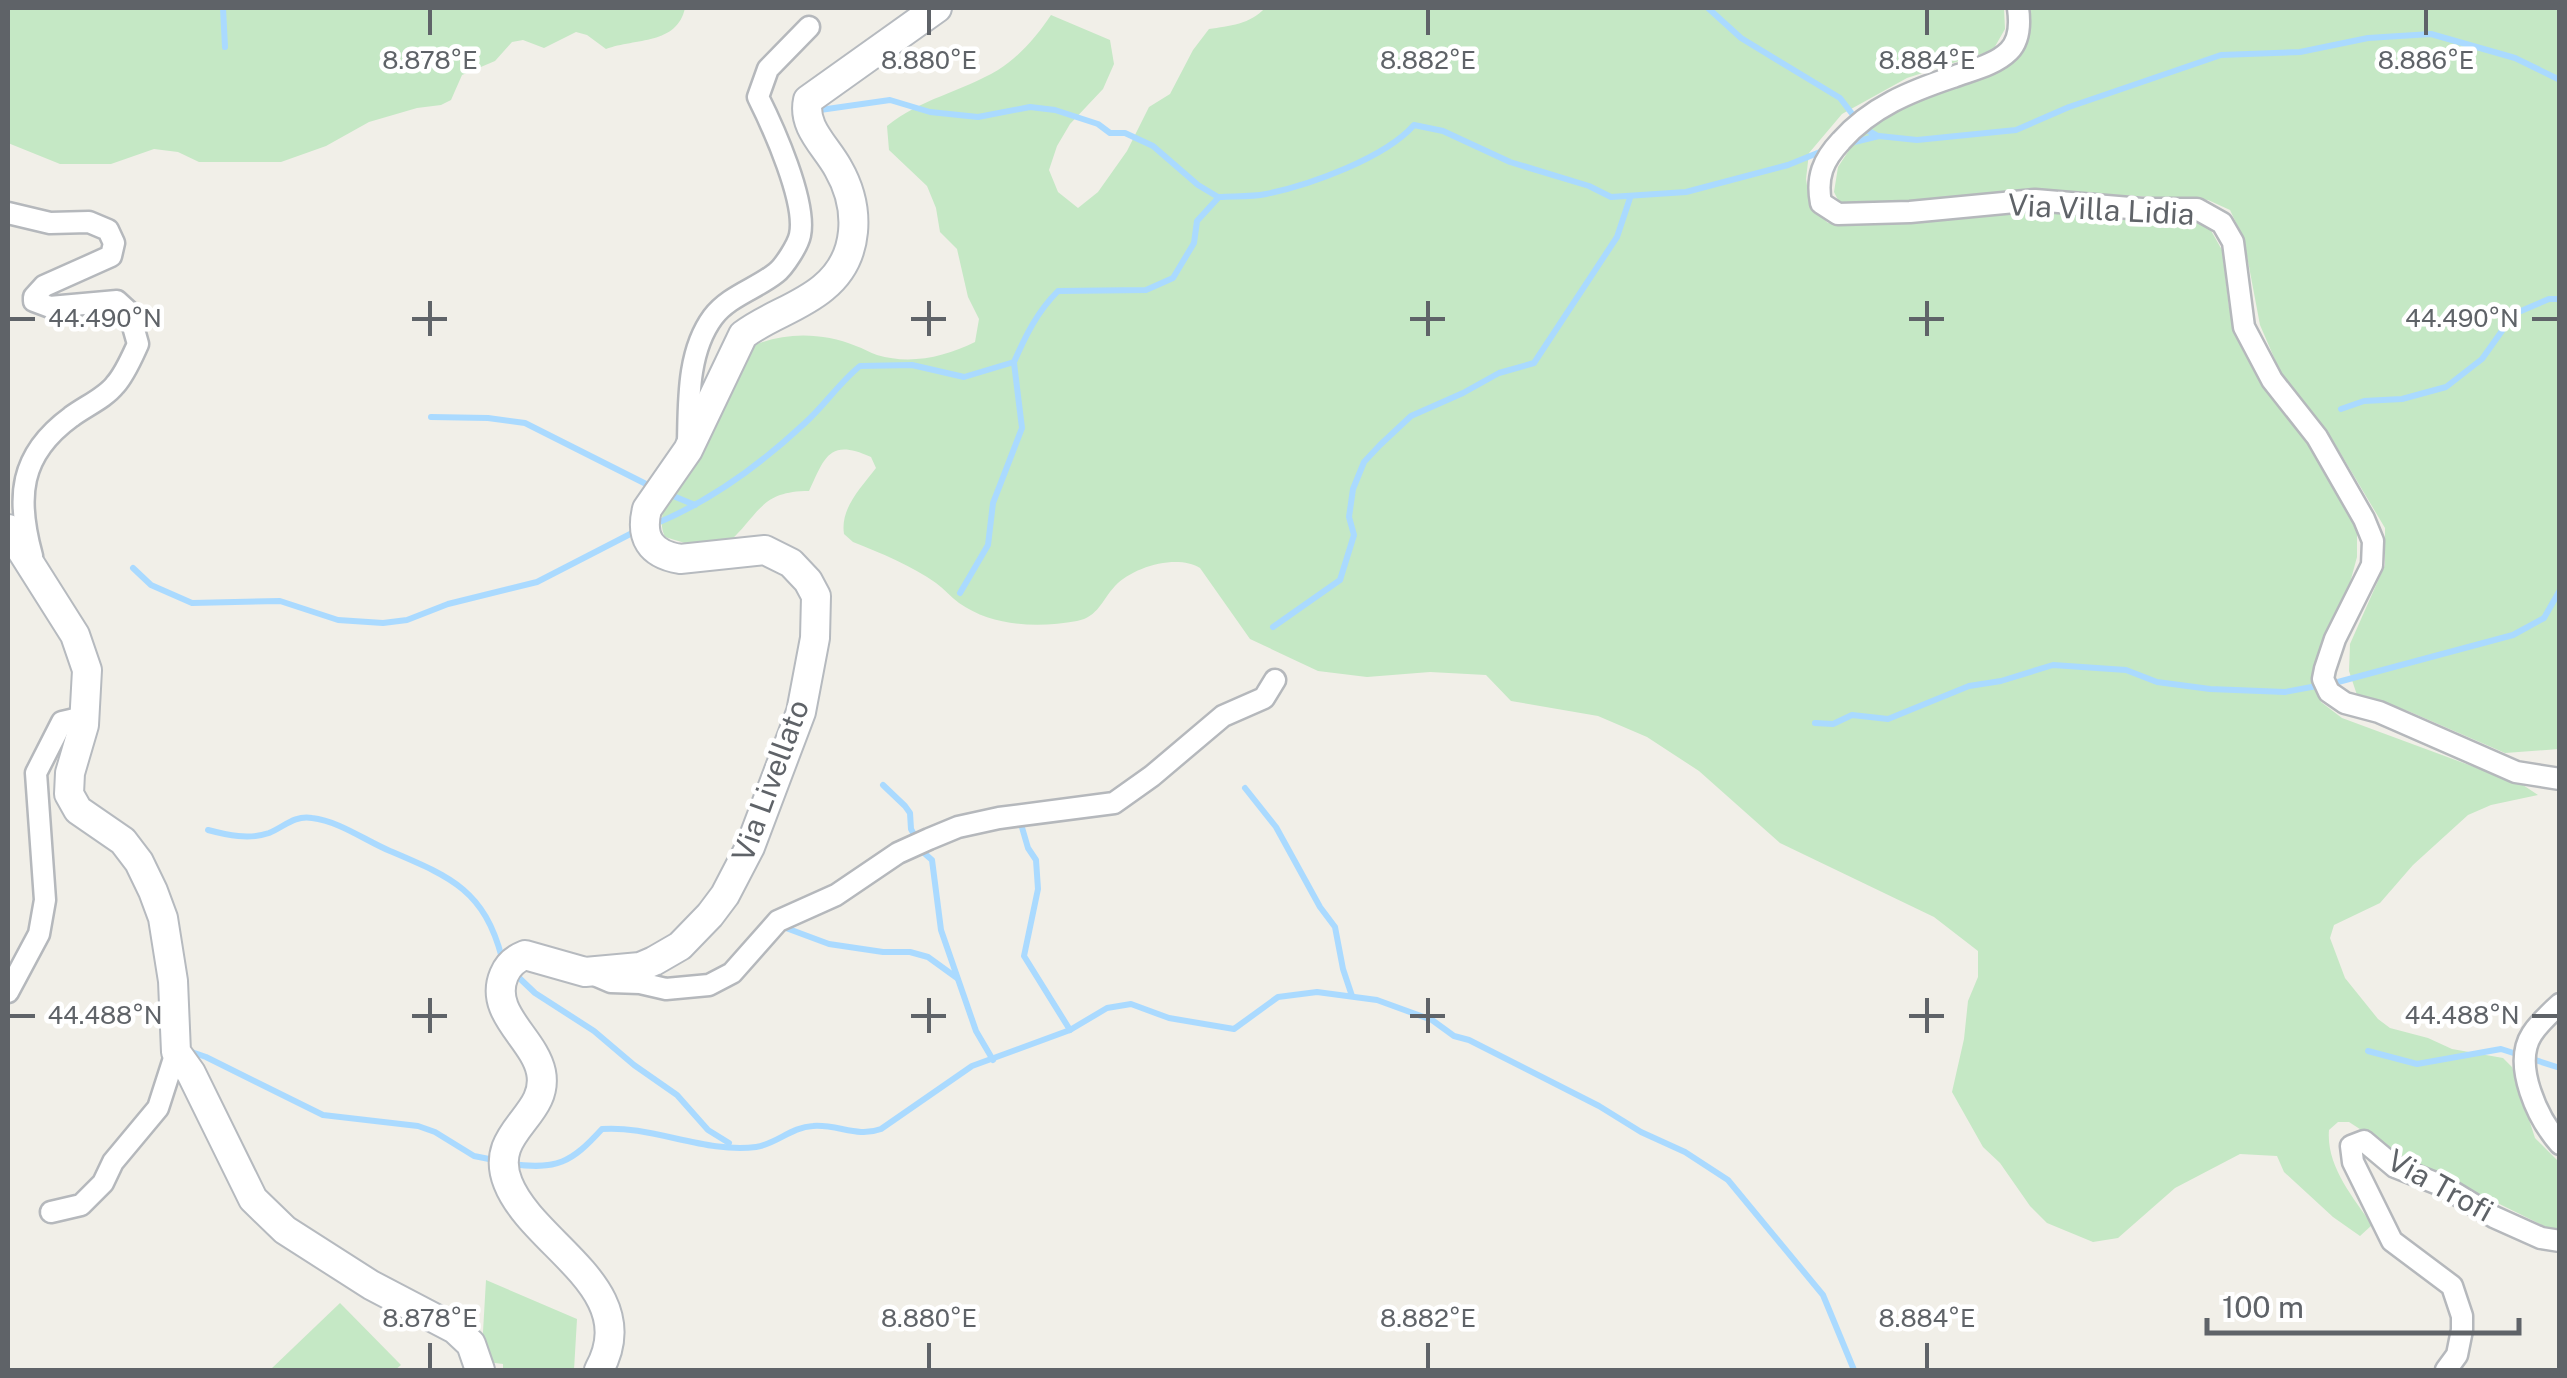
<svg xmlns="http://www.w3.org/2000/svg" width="2567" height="1378" viewBox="0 0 2567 1378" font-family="'Public Sans',sans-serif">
  <rect width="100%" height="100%" fill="#f1efe8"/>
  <g fill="#c5e8c5">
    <path d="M8,8H685C677,45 636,38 606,49L587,35L576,32L544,48L523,40L512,42L495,61L462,75L451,100L441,105L417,108L369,122L326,146L281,162H199L178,152L154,149L111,164H60L8,143Z"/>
    <path d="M1265,8H2004L2005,29L1993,50L1907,78L1842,114L1809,153L1806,179L1810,205L1828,223L1890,222L2044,208L2184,219L2209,227L2222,250L2229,307L2244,353L2309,443L2357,525V557L2348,590L2315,663L2321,702L2342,718L2523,785L2538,795L2491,805L2468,815L2413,865L2380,903L2334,925L2330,938L2345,978L2378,1019L2390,1028L2428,1038L2452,1049L2503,1058L2512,1067L2535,1138L2559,1162V1231L2550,1229L2400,1155L2349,1122H2338L2329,1130C2326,1166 2353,1197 2372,1225L2360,1236L2333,1217L2284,1172L2277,1156L2240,1154L2175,1188L2118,1238L2093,1242L2047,1223L2030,1206L2000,1163L1983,1147L1952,1092L1964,1039L1968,1001L1978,977V951L1934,917L1780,843L1699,771L1647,737L1598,716L1511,701L1486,675L1430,672L1367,677L1318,671L1250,639L1200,568C1177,554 1133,567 1115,586C1102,600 1098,617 1077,621C1039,628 993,627 959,603C951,597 944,589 936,583C912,566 881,553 853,542L844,534C840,508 861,488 876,468L871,457C829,438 825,457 809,491C760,491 760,514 728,543L688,544L665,537C659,524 662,513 667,500C673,487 686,481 693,470C716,431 733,389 750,347C783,332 821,332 856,346C863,348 870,353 877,355C910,365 945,357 975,342L979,319L968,297L957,249L940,232L936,208L927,186L889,150L887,126C920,99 961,92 998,70C1019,57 1037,36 1051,15L1110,40L1114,64L1103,89L1070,124L1057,146L1049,170L1058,192L1078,208L1098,192L1127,151L1149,107L1170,94L1193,50L1209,29C1229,26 1251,24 1265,8Z"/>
    <polygon points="2025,8 2559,8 2559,749 2505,753 2408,711 2357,695 2349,671 2350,644 2385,565 2385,528 2332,439 2282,376 2260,325 2244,240 2230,210 2208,200 2027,190 1880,207 1840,204 1834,192 1838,167 1857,138 1894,110 2014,61 2026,42"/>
    <polygon points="486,1280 577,1319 574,1370 503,1370 503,1364 487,1362 482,1349"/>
    <polygon points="340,1303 401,1365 395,1370 270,1370"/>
  </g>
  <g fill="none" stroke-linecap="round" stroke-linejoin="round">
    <g stroke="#aadaff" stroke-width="6">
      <polyline points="223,8 225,47"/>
      <polyline points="1708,8 1741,38 1840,98 1863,128 1876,135"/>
      <polyline points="820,110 890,100 930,112 978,117 1030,107 1055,110 1098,124 1110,133 1125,133 1153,146 1198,185 1218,197"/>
      <polyline points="1846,144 1879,136 1917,140 2016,130 2069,107 2221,55 2300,52 2368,38 2431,34 2515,58 2560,80"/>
      <polyline points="2341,409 2364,401 2402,399 2446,387 2482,359 2514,314 2549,299 2560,299"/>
      <polyline points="431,417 488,418 525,423 654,488"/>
      <polyline points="666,493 695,505"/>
      <path d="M655,524C711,501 760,465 805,423C825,405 839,383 860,366L912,365L964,377L1014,362C1026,335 1037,312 1058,291L1146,290L1173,278L1194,243L1197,221L1219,197C1234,196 1251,197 1266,194C1310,185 1385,158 1414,125L1443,131L1510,162L1589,186L1611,197L1686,192L1788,165L1825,150"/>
      <polyline points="133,568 151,585 192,603 280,601 338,620 383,623 407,620 448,604 537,582 638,530"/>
      <polyline points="960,593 988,545 993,503 1022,428 1014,363"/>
      <polyline points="1273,627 1340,580 1354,535 1349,517 1353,489 1364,462 1380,445 1411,416 1463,393 1499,373 1534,363 1617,237 1630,198"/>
      <polyline points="1815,723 1833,724 1852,715 1888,719 1969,686 2001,681 2053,665 2126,670 2157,682 2210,689 2285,692 2338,682 2513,635 2544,618 2560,590"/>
      <polyline points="883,785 905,806 910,813 911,829 924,853 932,860 941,930 976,1031 993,1060"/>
      <polyline points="1245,788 1276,827 1320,907 1335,927 1343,969 1352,996"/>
      <polyline points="1021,824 1028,848 1036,860 1038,889 1024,956 1070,1030"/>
      <path d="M208,830C227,835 249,840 269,833C284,827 294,815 312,818C339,821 366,841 390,851C451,877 484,890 502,958"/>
      <polyline points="786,928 829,944 883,952 910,952 928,957 957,978"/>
      <polyline points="513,972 535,993 594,1031 634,1065 677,1095 708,1130 729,1143"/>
      <polyline points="186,1050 206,1057 323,1115 418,1126 435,1132 474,1156 499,1161"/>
      <polyline points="2368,1051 2417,1064 2501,1049 2560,1068"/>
      <path d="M511,1164C557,1170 571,1163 602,1129C650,1125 707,1154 756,1147C777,1144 791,1127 813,1126C838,1124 857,1138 881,1129L972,1066L1070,1030L1107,1008L1131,1004L1169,1018L1234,1029L1278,997L1317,992L1377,1000L1432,1020L1454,1036L1469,1040L1599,1106L1641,1132L1685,1152L1728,1180L1823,1295L1854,1370"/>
    </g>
    <g stroke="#b5b8bc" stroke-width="25">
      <g id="street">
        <path d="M2018,8C2020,22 2020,40 2009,51C1995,65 1972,70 1953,77C1911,91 1871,107 1841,141C1823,160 1816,177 1821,203L1838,214L1910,212L2035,200L2142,209H2197L2222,223L2233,242L2244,327L2272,380L2317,437L2364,519L2373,541L2372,565L2335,639L2325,669L2323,679L2329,692L2345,703L2379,712L2516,772L2560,779"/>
        <path d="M8,213L50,223L89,222L108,230L114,243L111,256L44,286L34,297V301L50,307L117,301L129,312L138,344C132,357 125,374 115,385C105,398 84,407 71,417C19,455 16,498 32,556"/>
        <path d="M688,443C689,402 687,352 713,317C729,296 756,289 776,273C784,267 798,245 800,235C807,202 773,127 758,97L768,69L809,27"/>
        <polyline points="597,976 611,982 640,983 666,989 709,985 732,973 778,921 836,895 898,853 929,839 958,827 999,818 1114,803 1152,776 1223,716 1264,698 1275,680"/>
        <polyline points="8,992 39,934 45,900 36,773 62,722 75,719 84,725"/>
        <path d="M2560,1004C2550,1013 2539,1023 2532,1034C2512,1065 2538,1119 2560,1144"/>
        <polyline points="51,1212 81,1205 103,1183 113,1162 158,1108 176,1052"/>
        <polyline points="2446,1370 2457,1355 2462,1330 2462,1316 2452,1286 2392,1241 2353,1162 2351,1146 2364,1141 2395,1167 2443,1186 2494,1217 2541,1238 2560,1241"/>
      </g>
    </g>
    <g stroke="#b6babf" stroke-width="32">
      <g id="secondary">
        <polyline points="8,529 75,635 87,670 84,725 70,773 69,794 78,810 123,841 139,862 153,891 163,918 173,981 176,1052 191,1073 253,1199 285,1230 371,1285 455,1329 471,1344 480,1370"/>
        <path d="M599,1370C644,1288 533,1246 508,1183C487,1131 550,1117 541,1072C534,1038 488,1013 504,975C508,965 515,959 525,955L585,972L640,967L654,961L680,946L710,915L725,895L750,847L801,712L815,638L816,596L808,581L791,563L765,550L680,559C650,554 640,537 647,509L688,450L743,335C768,316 799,308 823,288C860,258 861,208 838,168C826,146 802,127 808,100L937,8"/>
      </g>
    </g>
    <use href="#street" stroke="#fff" stroke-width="20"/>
    <use href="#secondary" stroke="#fff" stroke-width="28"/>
  </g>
  <path fill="none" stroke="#5f6368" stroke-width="4" d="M430,10V35M929,10V35M1428,10V35M1927,10V35M2426,10V35M430,301V336M929,301V336M1428,301V336M1927,301V336M10,319H35M412,319H447M911,319H946M1410,319H1445M1909,319H1944M2532,319H2557M430,998V1033M929,998V1033M1428,998V1033M1927,998V1033M10,1016H35M412,1016H447M911,1016H946M1410,1016H1445M1909,1016H1944M2532,1016H2557M430,1343V1368M929,1343V1368M1428,1343V1368M1927,1343V1368"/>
  <g text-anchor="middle" stroke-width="9" stroke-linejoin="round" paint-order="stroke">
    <g font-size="30" fill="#5f6368" stroke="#fff">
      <text transform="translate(2101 210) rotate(3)" y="10">Via Villa Lidia</text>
      <text transform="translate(771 781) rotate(-70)" y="10">Via Livellato</text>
      <text transform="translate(2440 1186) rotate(29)" y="10">Via Trofi</text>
    </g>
  </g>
  <g font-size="25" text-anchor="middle" fill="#5f6368" stroke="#fff" stroke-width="9" stroke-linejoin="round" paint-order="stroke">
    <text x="430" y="69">8.878°E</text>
    <text x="929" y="69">8.880°E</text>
    <text x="1428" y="69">8.882°E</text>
    <text x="1927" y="69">8.884°E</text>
    <text x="2426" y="69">8.886°E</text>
    <text x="105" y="327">44.490°N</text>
    <text x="2462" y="327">44.490°N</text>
    <text x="105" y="1024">44.488°N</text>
    <text x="2462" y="1024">44.488°N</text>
    <text x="430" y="1327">8.878°E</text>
    <text x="929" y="1327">8.880°E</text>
    <text x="1428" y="1327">8.882°E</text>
    <text x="1927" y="1327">8.884°E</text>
  </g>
  <rect width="2567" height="1378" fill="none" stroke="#5f6368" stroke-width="20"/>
  <path d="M2207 1318v15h312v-15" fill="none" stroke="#5f6368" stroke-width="5"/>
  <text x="2222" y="1318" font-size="30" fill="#5f6368" stroke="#ffffff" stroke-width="8" paint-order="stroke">100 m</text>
</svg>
